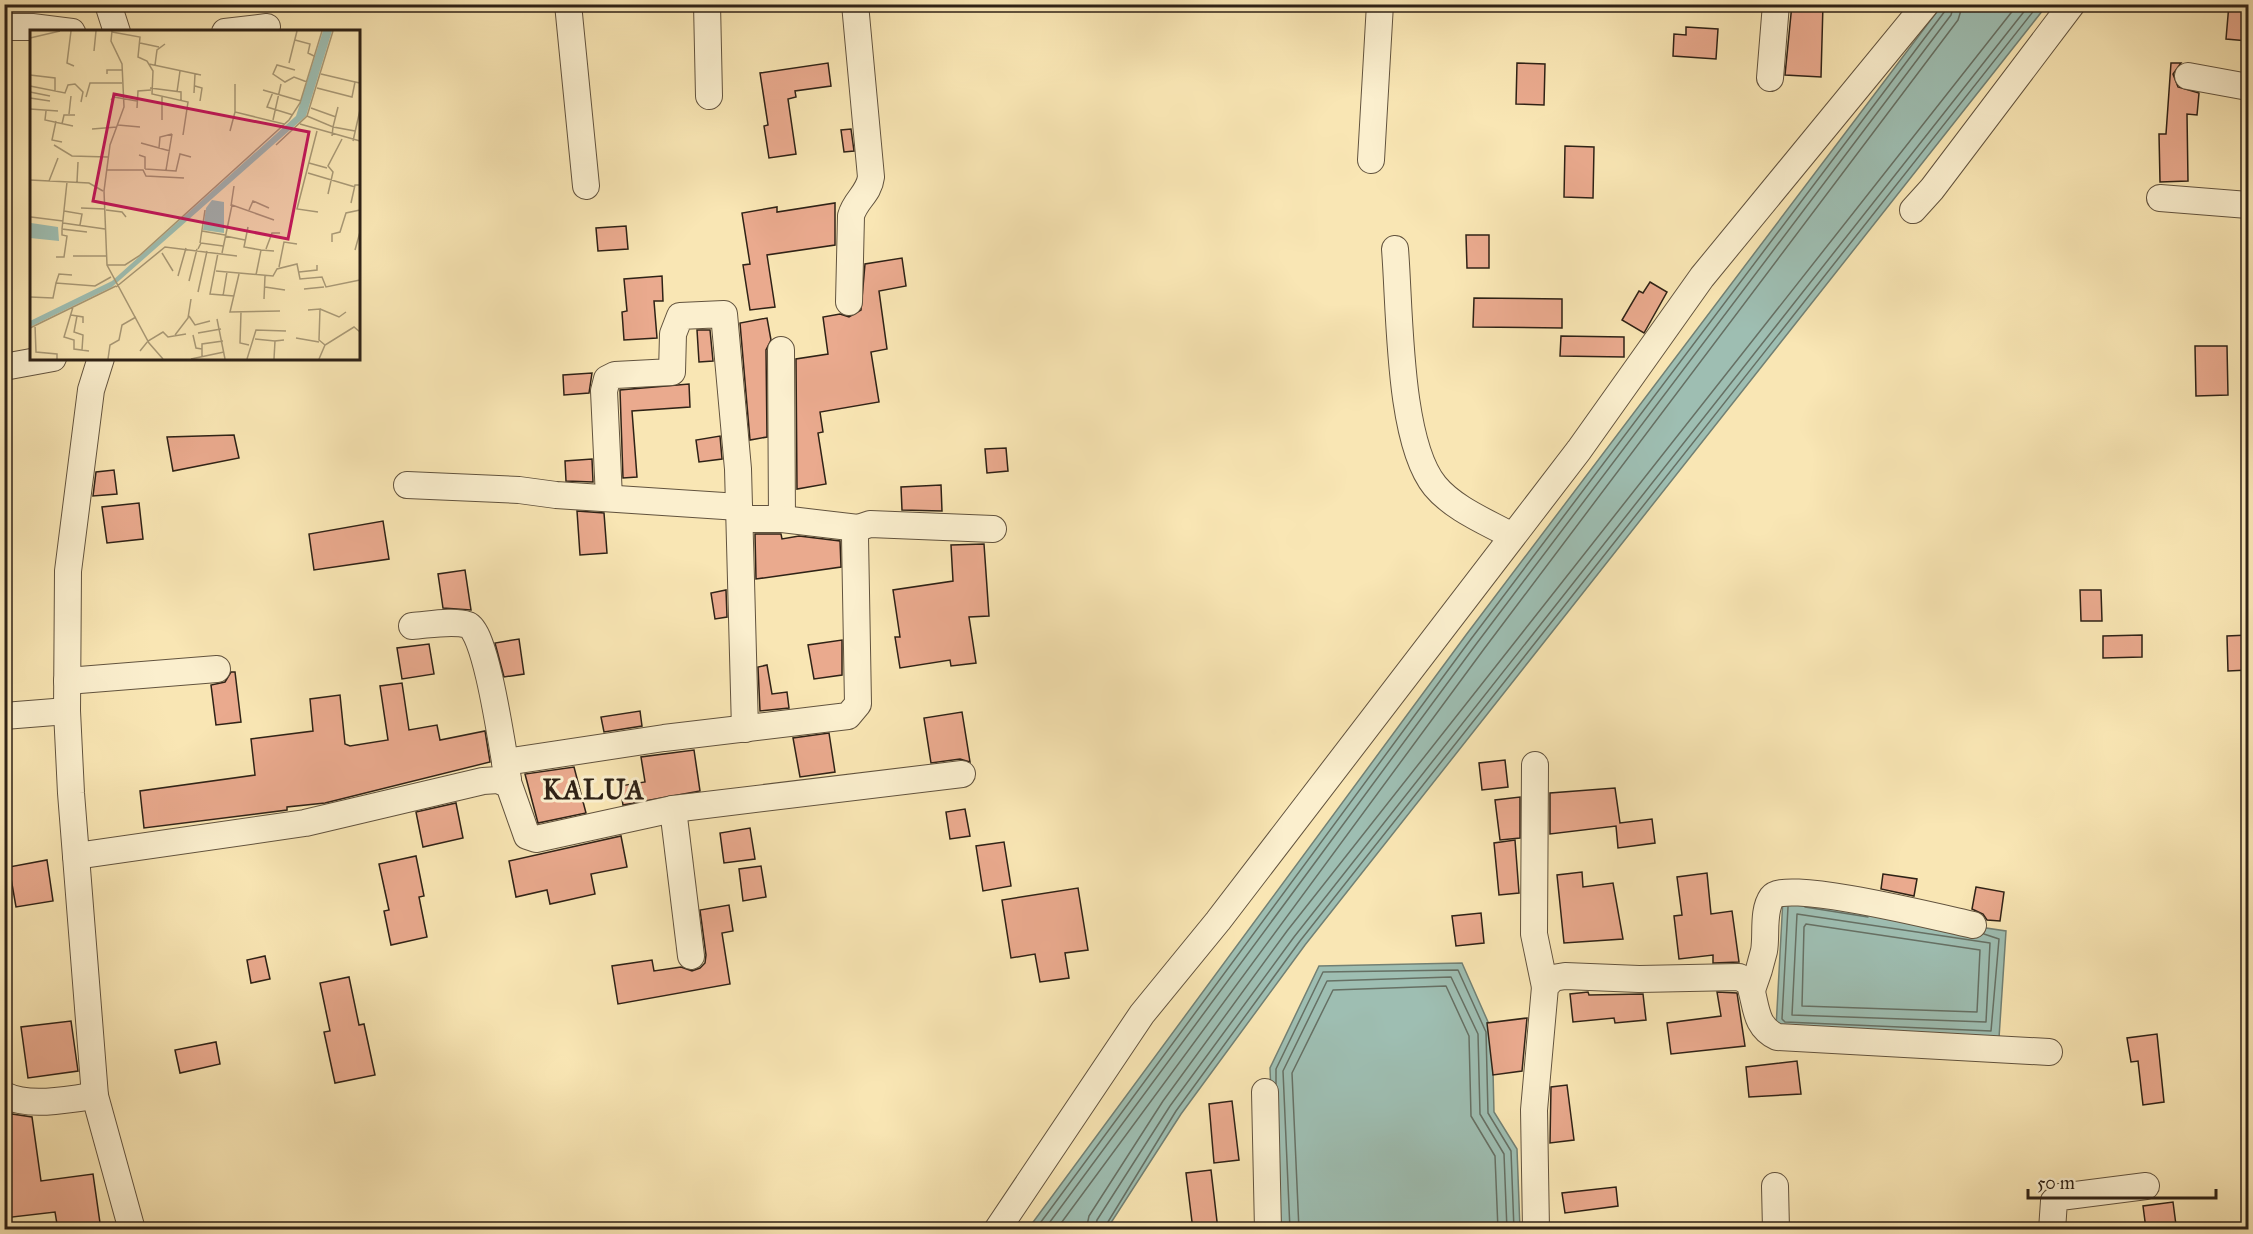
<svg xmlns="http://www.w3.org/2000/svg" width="2253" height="1234" viewBox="0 0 2253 1234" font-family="'IM FELL Great Primer',serif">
  <rect width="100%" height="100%" fill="#f9e6b4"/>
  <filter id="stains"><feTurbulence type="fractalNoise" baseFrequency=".00333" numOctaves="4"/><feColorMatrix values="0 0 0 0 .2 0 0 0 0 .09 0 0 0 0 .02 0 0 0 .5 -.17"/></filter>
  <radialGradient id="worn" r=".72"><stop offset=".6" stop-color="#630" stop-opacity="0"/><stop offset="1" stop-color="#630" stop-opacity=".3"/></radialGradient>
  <g fill="#9ebeb2" stroke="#728074" stroke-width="1.5">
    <polygon points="1942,5 2047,5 1305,945 1181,1114 1107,1229 1028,1229 1466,635"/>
    <polygon points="1783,898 2006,931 1999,1038 1776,1028"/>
    <polygon points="1462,963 1492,1031 1494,1112 1517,1149 1520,1229 1276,1229 1270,1068 1319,966"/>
  </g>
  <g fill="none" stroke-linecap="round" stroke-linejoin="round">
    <g stroke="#667064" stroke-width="1.5">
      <polyline points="1788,907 1782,1019 1785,1022 1991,1031 1999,939 1984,934"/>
      <polyline points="1805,907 1868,917"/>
      <polygon points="1797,914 1990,943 1986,1022 1792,1015"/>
      <polygon points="1806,924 1980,950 1977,1012 1802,1006 1804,927"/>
      <polyline points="1276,1084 1276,1069 1323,972 1458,970 1486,1032 1488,1113 1511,1151 1514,1230"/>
      <polyline points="1035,1230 1471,639 1945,11 1946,4"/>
      <polyline points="1044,1230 1477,643 1951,15 1954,4"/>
      <polyline points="1056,1230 1484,649 1958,20 1963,4"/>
      <polyline points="1086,1230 1089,1216 1163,1101 1287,931 2018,4"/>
      <polyline points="1095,1230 1097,1220 1170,1106 1294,937 2030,4"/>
      <polyline points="1103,1230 1176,1111 1300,941 2039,4"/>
      <polyline points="1290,1230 1283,1071 1327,981 1451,977 1478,1034 1480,1114 1504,1154 1507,1230"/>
      <polyline points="1299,1230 1292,1073 1333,990 1446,986 1469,1036 1471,1116 1495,1156 1498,1230"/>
    </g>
  </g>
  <g fill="#eaaa8e" stroke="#2f2216" stroke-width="1.5">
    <polygon points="1792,4 1823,4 1821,77 1785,75"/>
    <polygon points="2229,4 2248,4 2248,41 2226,39"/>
    <polygon points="1686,27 1718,29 1716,59 1673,56 1674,34 1686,35"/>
    <polygon points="828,63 831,86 795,91 796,97 788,99 796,154 769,158 764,126 768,125 760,73"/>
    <polygon points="1517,63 1545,64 1544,105 1516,104"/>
    <polygon points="2171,63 2181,63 2173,74 2178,87 2199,93 2197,115 2187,114 2188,181 2160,182 2159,134 2166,134"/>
    <polygon points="851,129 854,151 844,152 841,130"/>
    <polygon points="1565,146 1594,147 1593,198 1564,197"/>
    <polygon points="835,203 835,245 767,255 775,307 750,310 743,265 750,264 742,213 777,207 777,212"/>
    <polygon points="626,226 628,249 598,251 596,228"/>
    <polygon points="1466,235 1489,235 1489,268 1467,268"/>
    <polygon points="902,258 906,286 879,291 887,349 871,352 879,402 820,412 823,432 818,433 826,484 797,489 796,359 828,354 823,317 840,314 849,317 861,310 865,264"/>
    <polygon points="662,276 663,301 654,301 657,338 624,340 622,312 627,311 624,279"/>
    <polygon points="1650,282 1667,292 1644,333 1622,320 1639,291 1643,293"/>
    <polygon points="1474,298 1562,299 1562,328 1473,327"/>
    <polygon points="767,318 771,340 766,350 767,437 750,440 740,323"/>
    <polygon points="697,330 710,330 713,361 699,362"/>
    <polygon points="1561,336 1624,337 1624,357 1560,356"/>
    <polygon points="2195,346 2227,346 2228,395 2196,396"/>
    <polygon points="592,373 589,393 564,395 563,375"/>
    <polygon points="689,384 690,407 632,411 637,477 623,478 620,390"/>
    <polygon points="234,435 239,458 173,471 167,437"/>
    <polygon points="720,436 722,459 699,462 696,440"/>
    <polygon points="1006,448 1008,471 987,473 985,449"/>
    <polygon points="592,459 593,482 566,481 565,461"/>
    <polygon points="114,470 117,494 93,496 96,472"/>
    <polygon points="941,485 942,511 902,510 901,487"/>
    <polygon points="139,503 143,539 107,543 102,507"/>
    <polygon points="577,511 604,513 607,553 580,555"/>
    <polygon points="383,521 389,559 314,570 309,534"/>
    <polygon points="755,534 781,534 782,539 799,536 840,541 841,567 756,579"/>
    <polygon points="984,544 989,616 969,617 976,663 951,666 950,660 900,668 895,637 900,637 893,590 953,581 951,545"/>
    <polygon points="465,570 471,610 443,608 438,574"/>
    <polygon points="726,590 727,617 715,619 711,593"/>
    <polygon points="2080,590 2101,590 2102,621 2081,621"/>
    <polygon points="2142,635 2142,657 2103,658 2103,636"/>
    <polygon points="2248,635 2248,670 2228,671 2227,636"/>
    <polygon points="519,639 524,674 504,677 495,643"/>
    <polygon points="842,640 842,675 814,679 808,645"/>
    <polygon points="429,644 434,674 402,679 397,648"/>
    <polygon points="767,665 772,694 787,692 789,708 760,711 758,667"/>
    <polygon points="231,672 235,672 241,722 216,725 211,685 225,682"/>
    <polygon points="402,683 409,730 437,725 440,740 485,731 490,762 325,803 287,807 287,810 144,828 140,791 255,775 251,739 313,731 310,699 340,695 345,744 350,746 388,740 380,686"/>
    <polygon points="640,711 642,726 604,732 601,717"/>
    <polygon points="962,712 970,762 960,759 931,763 924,718"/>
    <polygon points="829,733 835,772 800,777 793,738"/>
    <polygon points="694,750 700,791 623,805 620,786 645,782 641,757"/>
    <polygon points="1505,760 1508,787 1482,790 1479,763"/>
    <polygon points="574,767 586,813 538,823 525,774"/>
    <polygon points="1615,788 1620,823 1652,819 1655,843 1618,848 1616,826 1550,834 1550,793"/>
    <polygon points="1520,797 1520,838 1500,840 1495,800"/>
    <polygon points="456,803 463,838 423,847 416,812"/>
    <polygon points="965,809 970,836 950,839 946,812"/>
    <polygon points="750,828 755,859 724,863 720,833"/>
    <polygon points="621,836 627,867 591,874 595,894 550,904 547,890 516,897 509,861"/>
    <polygon points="1515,840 1519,893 1499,895 1494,843"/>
    <polygon points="1004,842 1011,886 983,891 976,846"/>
    <polygon points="416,856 424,896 419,897 427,937 391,945 384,911 389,910 379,864"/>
    <polygon points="47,860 53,901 16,907 9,867"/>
    <polygon points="761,866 766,897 743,901 739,869"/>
    <polygon points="1582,872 1583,887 1613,883 1623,939 1564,943 1557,875"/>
    <polygon points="1707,873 1711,914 1732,911 1739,962 1713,963 1713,955 1679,959 1674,916 1682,915 1677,877"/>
    <polygon points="1883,874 1917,879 1914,896 1881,889"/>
    <polygon points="1976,887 2004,892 2000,921 1987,920 1983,914 1972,909"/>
    <polygon points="1078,888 1088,950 1065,953 1069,978 1040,982 1035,954 1011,958 1002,900"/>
    <polygon points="729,905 733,931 722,933 730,984 618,1004 612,966 652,960 654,971 681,967 692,971 700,968 705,963 706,955 700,910"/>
    <polygon points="1481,913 1484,943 1456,946 1452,916"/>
    <polygon points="265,956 270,979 251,983 247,960"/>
    <polygon points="349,977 359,1025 364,1024 375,1075 335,1083 324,1032 330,1031 320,983"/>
    <polygon points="1588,992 1589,995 1643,994 1646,1020 1615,1023 1614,1018 1573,1022 1570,994"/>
    <polygon points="1717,992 1737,993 1745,1046 1671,1054 1667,1023 1721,1016"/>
    <polygon points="1527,1018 1522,1071 1493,1075 1487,1023"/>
    <polygon points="71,1021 78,1071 28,1078 21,1027"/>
    <polygon points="2157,1034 2164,1102 2143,1105 2138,1061 2131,1062 2127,1038"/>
    <polygon points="216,1042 220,1064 180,1073 175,1050"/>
    <polygon points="1797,1061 1801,1094 1749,1097 1746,1067"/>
    <polygon points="1567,1085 1574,1140 1550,1143 1551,1087"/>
    <polygon points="1232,1101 1239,1160 1214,1163 1209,1104"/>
    <polygon points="12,1114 32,1117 41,1181 93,1174 101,1230 58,1230 55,1212 4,1218 4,1115"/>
    <polygon points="1211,1170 1218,1230 1193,1230 1186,1173"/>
    <polygon points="1616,1187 1618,1206 1565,1213 1562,1193"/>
    <polygon points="2173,1202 2176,1225 2146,1229 2143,1206"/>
  </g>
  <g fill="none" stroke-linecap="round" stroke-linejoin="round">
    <g stroke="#62533e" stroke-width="28">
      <g id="minor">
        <polyline points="108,4 117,32"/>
        <polyline points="568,4 586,186"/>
        <polyline points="707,4 709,96"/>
        <polyline points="4,27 32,27 72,32"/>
        <polyline points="225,32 267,27"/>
        <polyline points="2188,76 2248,87"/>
        <polyline points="1770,78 1776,4"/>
        <polyline points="1371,160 1380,4"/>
        <polyline points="2160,198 2248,205"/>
        <polyline points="1913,210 1932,189 2072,4"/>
        <path d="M1395,249C1400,310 1398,441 1435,486C1454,509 1487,522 1512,536"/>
        <path d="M849,302L851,216C855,200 869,194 871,177L855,4"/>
        <polyline points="781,350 782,519"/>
        <polyline points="101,358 91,390 68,571 67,711 71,793 95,1096 132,1230"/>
        <polyline points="4,367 53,358"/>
        <polyline points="407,485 519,490 556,495 739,507"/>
        <polyline points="609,498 604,391 607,379 615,375 672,372 673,334 680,316 724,314 738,469 745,729"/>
        <polyline points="740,519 782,519 858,528"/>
        <path d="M412,626C428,625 453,620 468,625C487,633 503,754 508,779"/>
        <polyline points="67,681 217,669"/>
        <polyline points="4,716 67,711"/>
        <polyline points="505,762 664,738 848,716 858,704 855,537 858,528 870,524 993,529"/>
        <polyline points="1535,765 1534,934 1545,987"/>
        <polyline points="673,809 691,956"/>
        <polyline points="76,856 305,823 483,781 498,780 509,785 527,836 536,839 673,809 962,774"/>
        <path d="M1752,990C1757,977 1761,964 1764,951C1767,935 1762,911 1772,897C1785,879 1945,919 1973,925"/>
        <polyline points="1265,1092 1268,1230"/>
        <path d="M4,1095C31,1108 66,1099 95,1096"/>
        <polyline points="1775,1186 1776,1230"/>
        <polyline points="997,1230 1142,1014 1218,921 1579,450 1702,277 1926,4"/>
        <path d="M1536,1230L1534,1110L1545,987L1553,978L1565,976L1639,979L1739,977L1749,982C1757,1003 1753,1026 1777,1037L2049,1052"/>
        <polyline points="2052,1230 2054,1201 2060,1197 2146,1186"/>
      </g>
    </g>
    <use href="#minor" stroke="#fbefce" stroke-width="26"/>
  </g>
  <g text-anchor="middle" stroke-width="6" stroke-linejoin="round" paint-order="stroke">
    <g font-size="27" font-weight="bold" letter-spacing="1.5" fill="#2f2216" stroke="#fbefce">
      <text x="594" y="799">KALUA</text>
    </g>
  </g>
  <g transform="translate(30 30)">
    <rect width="330" height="330" fill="#f9e6b4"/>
    <path d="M293,1H302L276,86L82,257L0,297V291L82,251L266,86ZM182,170L194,172V203L173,200L176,178ZM1,193L28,197L29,211L0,208Z" fill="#9ebeb2"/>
    <path fill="none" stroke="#a89875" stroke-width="1.5" d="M41,1L37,33L44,36M82,1L81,11L92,34L94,77L80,115L74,161L77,235L119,313L133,329M82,2L110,7L108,27L117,31L123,41L122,64L158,72L153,105M0,8L30,1M265,10L280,14L278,23L284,26M110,13L129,17M64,21L66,1M259,33L267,1M119,34L171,45M125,35L127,20L135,14M265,40L247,35L243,44L255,52L264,47L277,52M77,44V40H92M291,44L325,52M0,45L25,48V61M205,54V82L254,94M0,56L35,63L38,55L45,54L53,62L51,72M165,56L172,58L170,71M120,58L151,62V70M287,58L322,67L325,52L330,53M233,60L271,71M0,62L20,66M147,62L150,41M243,62L237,77L263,85M164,63L165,44M56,67L60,53H92M0,68L20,71M81,70L84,67L107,71M107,78L108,61L121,60M281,78L306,87M0,79L28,81M16,81L15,90L43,96M39,84L41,66M277,86L303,97L308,77M132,90V66M243,90L251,54M26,91L22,110L32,112M32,94L34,85H45M270,94L330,111M88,95L110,97M62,99L87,97M200,101L205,82M287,101L267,179L288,182M302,106L303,97L325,101M323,111L330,80M111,113L140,121M24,115L42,126L78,127M246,115L277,86L303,1M129,118L130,107L142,104M109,125L115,127V139M279,133L297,138M115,139L146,141L150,124L161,127M76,140H113L116,146L154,148M136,140L142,104M278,143L325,157M0,150L59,153L73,161M19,151L28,128M37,152L32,199L57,202M47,152L48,132M298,164L303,142L298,136L312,109M321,173L325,155H330M201,176L204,156M51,178L75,179M76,180L92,182L96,187M219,180L223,171L239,178M34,181L52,184L50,195M1,187L33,191M33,193L75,199M218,197L214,217L231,220M172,201L195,205M195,206L215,210M302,212V204L310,202L316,183L330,180M170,213L175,180M168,219L171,213L193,216M236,219L242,203H250M325,220L330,202M132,223L143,241M188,223L180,264L204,266M192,223L202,175L244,190M43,226H76M26,227H34L37,206L32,205V199M77,235H95L109,226L259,90L270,73L292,1M249,237L254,212L267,214M186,241L243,246L247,239L267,234L270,249L292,247L296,257L330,250M269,242L287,240V235M209,244L200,282L250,281M226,245L231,220L244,221M148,246L156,218M159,251L167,219M26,253L29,244L42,245M86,257L135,217L207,226M235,257L255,260M274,259L294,257M168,262L177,221M193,266L197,242M0,267L23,268L26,253L65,256L81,247M234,269L235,246M43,277L34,307L44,310V319L59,321M290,279L309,287L316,282M278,280L290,279L289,310L295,315M211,282L210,313L219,315M41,285L53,287V293M47,286L44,302L53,305L52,320M159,286L165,295L180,291M187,289L195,329M5,295L6,322L27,324V329M0,298L86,256M168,303L191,299M145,305L158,288L161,269M163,305L166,318L172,319M266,308L289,312M225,309L245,311M110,321L118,311L133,302L138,307L156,304M172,326V314L193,311M78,329L80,315L89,310L92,295L106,287M161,329L194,322M217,329L226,300L256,301M244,329L245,311L254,310M289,329L295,315L324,297L330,302"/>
    <path fill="#c2185b" fill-opacity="0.15" stroke="#c2185b" stroke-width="3" d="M84,64L279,102L258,209L63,171Z"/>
    <rect width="330" height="330" fill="none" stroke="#2f2216" stroke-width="3"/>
  </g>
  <rect width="2253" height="1234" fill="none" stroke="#f9e6b4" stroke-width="24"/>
  <rect x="6" y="6" width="2241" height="1222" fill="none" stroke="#2f2216" stroke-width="3"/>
  <rect x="12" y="12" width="2229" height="1210" fill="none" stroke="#2f2216" stroke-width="1.5"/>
  <path d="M2028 1189v9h188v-9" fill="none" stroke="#2f2216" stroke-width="3"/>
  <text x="2037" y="1189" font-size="18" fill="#2f2216" stroke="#fbefce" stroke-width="4.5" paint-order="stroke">50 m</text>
  <rect width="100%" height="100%" filter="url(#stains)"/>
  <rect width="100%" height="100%" fill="url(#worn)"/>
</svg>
